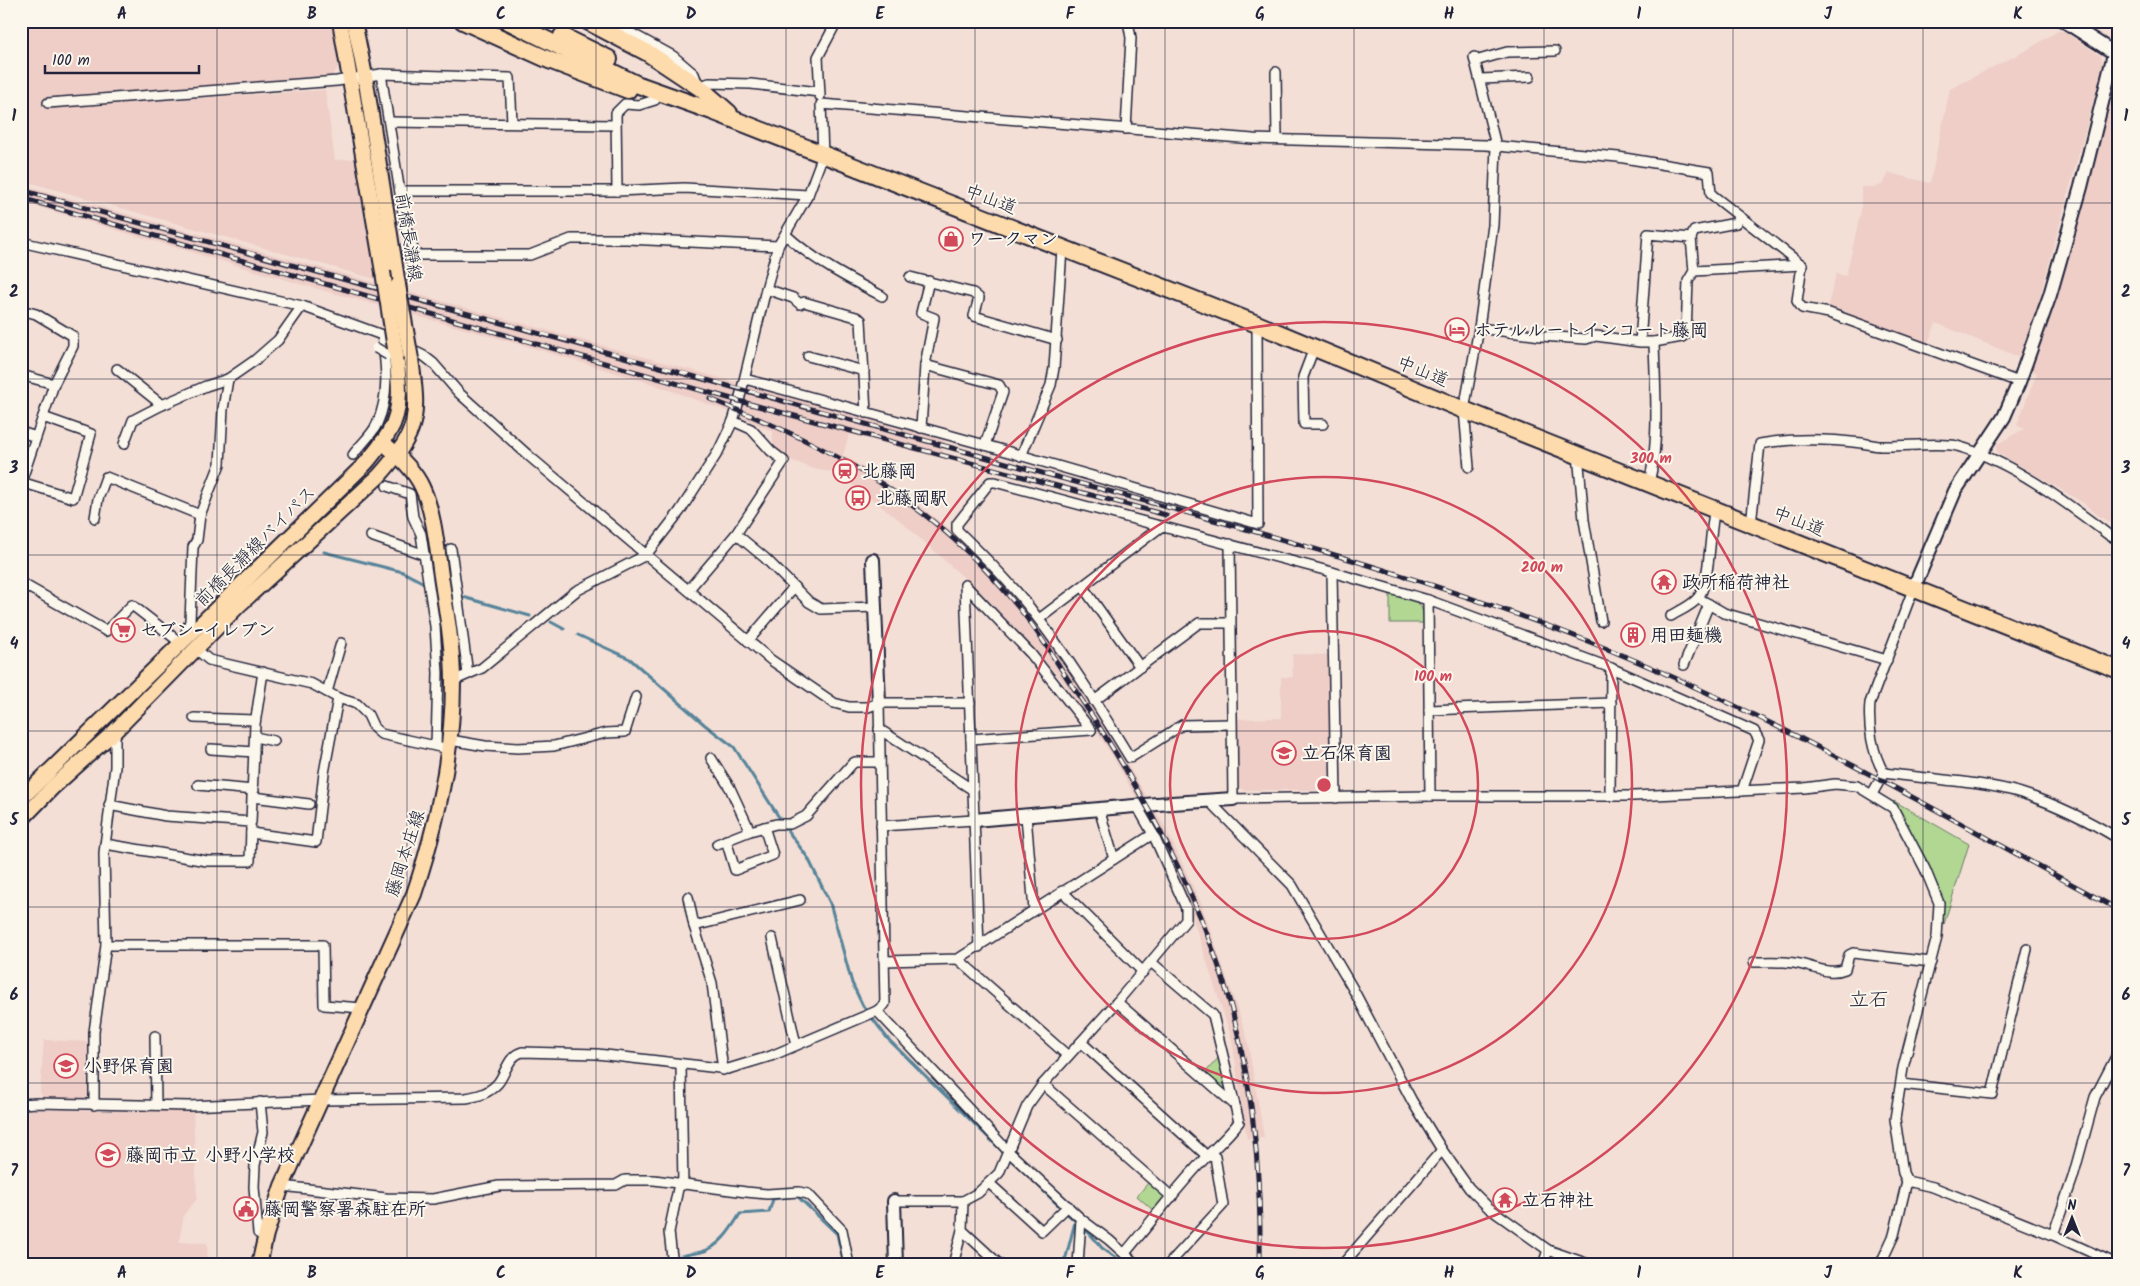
<svg xmlns="http://www.w3.org/2000/svg" width="2140" height="1286" viewBox="0 0 2140 1286" font-family="Kalam,'Klee One',sans-serif">
  <rect width="100%" height="100%" fill="#f3dfd6"/>
  <filter id="ink" filterUnits="userSpaceOnUse"><feTurbulence type="fractalNoise" baseFrequency=".02" numOctaves="2"/><feDisplacementMap in="SourceGraphic" scale="10" xChannelSelector="R" yChannelSelector="G"/><feConvolveMatrix kernelMatrix="1 2 1 2 8 2 1 2 1" color-interpolation-filters="sRGB"/></filter>
  <g filter="url(#ink)">
    <g fill="#eecec7">
      <polygon points="21,21 332,21 339,64 337,69 331,76 45,97 45,108 325,90 335,160 355,159 375,279 21,180"/>
      <polygon points="2058,31 2064,31 2101,56 2103,65 2036,311 2019,357 1936,323 1927,346 1827,309 1836,274 1846,276 1861,211 1861,187 1877,187 1883,184 1889,173 1930,183 1950,89 2027,50"/>
      <polygon points="2117,71 2119,71 2119,528 2099,516 2082,502 1998,453 1996,449 1997,444 2024,429 2017,425 2037,373 2031,370 2058,293"/>
      <polygon points="21,185 945,440 941,458 849,434 843,455 915,502 964,541 1000,578 1053,644 1087,697 1165,827 1201,903 1247,1037 1264,1137 1247,1139 1232,1040 1189,907 1139,803 1112,755 1061,679 979,591 897,518 834,472 817,470 785,458 773,448 773,432 735,414 650,383 533,348 293,282 21,202"/>
      <polygon points="1292,654 1330,655 1331,786 1326,790 1243,790 1238,786 1238,719 1281,718 1281,677 1293,677"/>
      <polygon points="44,1040 91,1042 91,1099 43,1099 40,1091"/>
      <polygon points="21,1109 98,1111 193,1110 197,1199 184,1214 179,1242 207,1243 208,1265 21,1265"/>
    </g>
    <g fill="#b1d793" stroke="#6a7c67">
      <path d="M1390,594C1412,601 1423,596 1424,623H1390Z"/>
      <polygon points="1894,801 1969,844 1944,924 1938,887 1893,805"/>
      <polygon points="1220,1056 1229,1096 1204,1074"/>
      <polygon points="1149,1182 1165,1195 1165,1201 1155,1212 1137,1196"/>
    </g>
    <g fill="none" stroke-linecap="round" stroke-linejoin="round">
      <g stroke="#57849a" stroke-width="3">
        <polyline points="324,552 403,572 424,583"/>
        <polyline points="463,597 530,616"/>
        <polyline points="551,622 564,629"/>
        <polyline points="578,635 630,659 705,725 734,747 782,822"/>
        <polyline points="785,827 808,858 830,903 852,983 863,1006 888,1039 1006,1155"/>
        <polyline points="1018,1166 1064,1211 1091,1235 1102,1248 1126,1265"/>
        <path d="M674,1259C682,1254 692,1254 701,1252C719,1248 731,1229 740,1214L769,1212L773,1199L797,1196L837,1234L844,1265"/>
        <polyline points="1060,1265 1066,1257 1075,1222"/>
      </g>
      <g stroke="#22223b" stroke-width="12">
        <g id="street">
          <polyline points="609,21 673,56 694,74 699,87 709,83 751,84 819,92"/>
          <polyline points="1475,61 1507,52 1555,51"/>
          <polyline points="1276,72 1277,138"/>
          <polyline points="381,74 405,224 415,255 530,255 571,239 627,239 778,246"/>
          <polyline points="1480,79 1530,77"/>
          <polyline points="820,96 818,57 837,21"/>
          <polyline points="48,103 337,81 381,74 510,78 512,123"/>
          <polyline points="389,122 615,125"/>
          <polyline points="1126,129 1131,38 1128,21"/>
          <polyline points="400,191 617,191 684,188 808,195"/>
          <polyline points="617,191 616,113 625,104 639,105 655,100"/>
          <path d="M786,235C813,260 849,279 882,296"/>
          <polyline points="1691,238 1694,231 1736,223 1738,216"/>
          <polyline points="21,242 302,306 382,335 424,356 433,363 459,393 529,456 771,660 834,703 849,707 868,707 879,703 970,703"/>
          <polyline points="1694,271 1802,265"/>
          <polyline points="910,277 973,293 979,298 974,316 1057,340"/>
          <polyline points="929,281 921,313 934,318 925,365 999,385 1003,392 985,445"/>
          <polyline points="766,289 793,298 800,304 804,302 856,317 861,320 866,413"/>
          <polyline points="21,310 36,314 73,336 73,346 54,384 21,482"/>
          <polyline points="1479,328 1541,336 1586,339 1596,336 1640,342 1654,342 1682,337 1686,334 1688,281 1694,271 1691,238 1648,234 1640,342"/>
          <polyline points="1314,348 1303,377 1304,424 1323,424"/>
          <polyline points="808,356 864,371"/>
          <polyline points="117,369 162,405 206,386 228,379"/>
          <polyline points="21,375 54,384"/>
          <polyline points="745,379 985,445 1258,524 1257,324"/>
          <polyline points="921,428 925,365"/>
          <polyline points="21,432 36,437"/>
          <polyline points="124,444 133,420 162,405"/>
          <polyline points="1578,454 1584,520 1601,621"/>
          <path d="M353,455C360,445 372,435 377,424C390,395 386,365 382,335"/>
          <polyline points="1021,456 1051,385 1054,368 1062,249"/>
          <polyline points="1469,467 1464,410 1479,328 1493,225 1496,146 1474,57"/>
          <polyline points="21,482 73,498 91,434 43,417"/>
          <path d="M1649,482C1660,443 1655,383 1654,342"/>
          <polyline points="387,486 410,494 413,517 421,534 435,626 438,673 436,746"/>
          <polyline points="95,518 98,499 106,477 200,515"/>
          <path d="M1751,524L1760,444C1792,438 1829,439 1862,443C1868,444 1875,446 1881,446C1902,447 1939,442 1957,446C2011,461 2066,502 2110,536L2119,539"/>
          <polyline points="736,534 765,558 809,602 821,609 875,607"/>
          <polyline points="371,536 425,555"/>
          <polyline points="1230,544 1233,799 1430,796 1634,796 1804,788 1835,784 1857,786 1893,808 1925,869 1939,903 1937,937 1903,1068 1895,1119 1903,1173 1907,1181"/>
          <polyline points="451,549 468,674"/>
          <polyline points="1332,572 1336,798"/>
          <polyline points="21,583 106,631 132,605 182,644 190,621 193,547 197,540 200,515 220,464 223,409 228,379 254,361 278,340 302,306"/>
          <polyline points="965,585 979,947"/>
          <polyline points="965,585 1031,654 1091,730"/>
          <polyline points="1083,587 1140,667"/>
          <polyline points="689,589 736,534 784,461 771,451 751,429 733,421"/>
          <polyline points="1698,598 1724,613 1887,660"/>
          <polyline points="1428,600 1430,796"/>
          <path d="M1671,616C1679,611 1691,606 1697,599C1711,584 1709,531 1715,509"/>
          <polyline points="1039,619 1162,526"/>
          <polyline points="748,641 794,587"/>
          <polyline points="196,649 209,660 312,684 338,698 357,704 368,715 374,728 381,734 449,749"/>
          <polyline points="1684,665 1709,604"/>
          <polyline points="453,681 482,668 576,591 646,555 680,511 718,452 733,421 739,401 766,289 778,246 808,195 823,155 821,104 1253,139 1486,145 1618,157 1709,172 1711,194 1802,265 1797,301 1802,308 1829,313 2019,382"/>
          <polyline points="327,692 341,643"/>
          <polyline points="1094,701 1199,623 1230,623"/>
          <polyline points="1429,710 1611,703"/>
          <polyline points="194,718 255,720"/>
          <path d="M1231,724L1182,725L1130,758C1099,707 1067,655 1030,608C1008,580 983,555 957,530V524L990,482H995L1332,572L1428,600L1611,668L1754,731L1759,740L1742,791"/>
          <polyline points="879,729 973,790"/>
          <polyline points="255,737 274,741"/>
          <polyline points="971,739 1091,730"/>
          <polyline points="450,740 485,746 518,748 554,746 606,733 625,732 636,697"/>
          <polyline points="211,749 254,752"/>
          <polyline points="711,758 730,788 750,831"/>
          <path d="M1884,773C1926,779 1981,781 2021,793C2056,804 2088,820 2119,839"/>
          <path d="M1884,773C1872,753 1868,726 1870,703L1914,587"/>
          <polyline points="198,785 254,790"/>
          <polyline points="1872,794 1884,773"/>
          <polyline points="1610,796 1611,668"/>
          <polyline points="253,797 309,804"/>
          <polyline points="1208,800 1292,885 1353,989 1412,1101 1442,1150 1469,1188 1489,1208 1548,1250 1591,1265"/>
          <polyline points="109,805 166,816 251,822 255,724 263,672"/>
          <polyline points="1099,809 1114,859"/>
          <polyline points="1026,816 1034,910"/>
          <polyline points="881,826 974,820"/>
          <polyline points="251,833 316,842 324,773 338,698"/>
          <polyline points="726,840 735,870 773,855 764,827"/>
          <polyline points="105,844 207,861 250,861 251,828"/>
          <polyline points="717,844 750,831 776,824 790,824 806,816 852,764 855,762 880,762"/>
          <polyline points="1062,891 1143,972"/>
          <polyline points="688,897 694,926 712,983 723,1070"/>
          <polyline points="694,926 800,900"/>
          <polyline points="772,938 796,1045"/>
          <polyline points="106,945 323,945 324,1005 362,1008"/>
          <polyline points="958,959 1068,1056"/>
          <polyline points="884,961 958,959 1153,834"/>
          <path d="M1754,962C1767,962 1781,961 1794,963C1810,965 1829,976 1845,969L1849,955L1853,953L1931,962"/>
          <polyline points="1117,1002 1235,1105"/>
          <polyline points="877,1011 1009,1152 1081,1219 1109,1240 1137,1265"/>
          <polyline points="155,1036 156,1105"/>
          <polyline points="1081,1042 1207,1156 1215,1157 1223,1205 1168,1265"/>
          <polyline points="681,1065 683,1185"/>
          <polyline points="1043,1084 1172,1197"/>
          <polyline points="1901,1084 1992,1094 2027,949"/>
          <polyline points="260,1102 263,1132 255,1165 254,1187 258,1233 265,1237"/>
          <path d="M21,1104L37,1103L189,1106L321,1100L466,1098C479,1096 489,1093 498,1083C506,1073 508,1056 522,1052L597,1054L728,1069L771,1056L877,1011L885,1004L879,703"/>
          <polyline points="94,1105 94,1032 106,945 104,853 115,767 115,731"/>
          <polyline points="989,1183 1042,1231 1068,1206"/>
          <polyline points="282,1186 386,1198 433,1199 499,1186 616,1185 625,1180 654,1180 746,1192 767,1194 799,1192 808,1194 842,1230 849,1265"/>
          <polyline points="894,1201 963,1201"/>
          <polyline points="2053,1235 2073,1177 2095,1097 2119,1051"/>
          <path d="M1125,1253C1152,1221 1178,1186 1207,1156C1218,1145 1229,1135 1239,1122L1213,1015L1151,962"/>
          <polyline points="669,1265 672,1257 669,1232 679,1184"/>
          <polyline points="953,1265 962,1230"/>
          <polyline points="1000,1265 962,1230 963,1201 978,1193 999,1173 1027,1106 1043,1084 1117,1002 1186,920 1186,908 1153,834 1137,806"/>
          <polyline points="1078,1265 1081,1219"/>
          <polyline points="1342,1265 1442,1150"/>
          <polyline points="1543,1265 1548,1250"/>
          <polyline points="1880,1265 1894,1235 1907,1181 1933,1187 2053,1235 2119,1265"/>
        </g>
      </g>
      <g stroke="#22223b" stroke-width="16">
        <g id="secondary">
          <polyline points="2064,21 2119,56"/>
          <polyline points="873,560 879,703"/>
          <polyline points="1914,587 1955,491 2004,417 2019,382 2050,295 2081,187 2114,54"/>
          <polyline points="974,820 1157,804 1233,799"/>
          <polyline points="894,1201 896,1265"/>
        </g>
      </g>
      <g stroke="#22223b" stroke-width="18">
        <g id="primary">
          <polyline points="340,21 383,272"/>
          <polyline points="354,21 365,76 398,285"/>
          <path d="M21,799L366,463C374,453 383,443 389,432C403,410 399,379 396,355"/>
          <path d="M21,820L53,787L115,731L238,606L379,476C419,431 419,417 411,359"/>
          <path d="M259,1265L266,1234L282,1186L414,894C437,825 453,755 453,682C453,646 446,610 441,576C437,548 434,512 422,487C414,469 397,454 382,442"/>
        </g>
      </g>
      <g stroke="#22223b" stroke-width="20">
        <g id="highway">
          <polyline points="463,21 549,60 628,90"/>
          <polyline points="508,21 636,84 712,111 1257,324 1464,410 2119,670"/>
          <polyline points="587,21 648,53 699,87 729,113"/>
          <polyline points="354,22 354,21"/>
          <polyline points="562,36 609,59"/>
        </g>
      </g>
      <use href="#street" stroke="#fbf7ec" stroke-width="9"/>
      <use href="#secondary" stroke="#fbf7ec" stroke-width="12"/>
      <use href="#primary" stroke="#fedbac" stroke-width="14"/>
      <use href="#highway" stroke="#fedbac" stroke-width="16"/>
      <g stroke="#22223b" stroke-width="5">
        <g id="rail">
          <path d="M21,190C341,278 661,366 981,456C1185,513 1393,564 1590,642C1774,715 1945,816 2119,910"/>
          <polyline points="21,198 739,401 1166,515"/>
          <path d="M710,399C781,427 852,459 913,506C954,536 991,573 1023,613C1042,637 1058,665 1075,690C1152,804 1221,932 1245,1068C1257,1134 1261,1198 1260,1265"/>
        </g>
      </g>
      <use href="#rail" stroke="#fbf7ec" stroke-width="3" stroke-dasharray="9" stroke-linecap="butt"/>
      <g stroke="#22223b" stroke-width="12" stroke-linecap="butt">
        <polyline id="street-bridge" points="376,348 388,355"/>
      </g>
      <g stroke="#22223b" stroke-width="18" stroke-linecap="butt">
        <g id="primary-bridge">
          <polyline points="383,272 396,355"/>
          <polyline points="398,285 411,359"/>
        </g>
      </g>
      <use href="#street-bridge" stroke="#fbf7ec" stroke-width="9"/>
      <use href="#primary-bridge" stroke="#fedbac" stroke-width="14"/>
    </g>
  </g>
  <path fill="none" stroke="#22223b" stroke-width="1" stroke-opacity="0.55" d="M217,21V1265M407,21V1265M596,21V1265M786,21V1265M975,21V1265M1165,21V1265M1354,21V1265M1544,21V1265M1733,21V1265M1923,21V1265M21,203H2119M21,379H2119M21,555H2119M21,731H2119M21,907H2119M21,1083H2119"/>
  <g fill="none" stroke="#d1495b" stroke-width="2.5">
    <circle cx="1324" cy="785" r="154"/>
    <circle cx="1324" cy="785" r="308"/>
    <circle cx="1324" cy="785" r="463"/>
  </g>
  <defs>
    <g id="shop-ring" transform="scale(1.25)"><circle r="9.5" fill="#fbf7ec" stroke="#d1495b" stroke-width="1.5"/><path d="M-5-2.5h2.3a2.7 3.5 0 0 1 5.4 0H5L5.5 6h-11ZM-1.5-2.5h3a1.5 2.3 0 0 0-3 0Z" fill="#d1495b"/></g>
    <g id="hotel-ring" transform="scale(1.25)"><circle r="9.5" fill="#fbf7ec" stroke="#d1495b" stroke-width="1.5"/><path d="M-6-4.5h1.5V1H6V5H4.5V3h-9V5H-6ZM-4 0a1.8 1.8 0 1 1 3.6 0ZM.5 0V-2.5h3Q6-2.5 6 0Z" fill="#d1495b"/></g>
    <g id="station-ring" transform="scale(1.25)"><circle r="9.5" fill="#fbf7ec" stroke="#d1495b" stroke-width="1.5"/><path d="M-3-6H3Q5-6 5-4V2Q5 4 3 4L4.5 6H3L1.5 4h-3L-3 6H-4.5L-3 4Q-5 4-5 2V-4Q-5-6-3-6ZM-3.5-4v3h7v-3ZM-3.5 1v1.5H-2V1ZM2 1v1.5H3.5V1Z" fill="#d1495b"/></g>
    <g id="bus-ring" transform="scale(1.25)"><circle r="9.5" fill="#fbf7ec" stroke="#d1495b" stroke-width="1.5"/><path d="M-5-6H5V4H4V6H2V4H-2V6H-4V4H-5ZM-3.5-4V0h7V-4ZM-3.5 1.2v1.5H-2V1.2ZM2 1.2v1.5H3.5V1.2Z" fill="#d1495b"/></g>
    <g id="temple-ring" transform="scale(1.25)"><circle r="9.5" fill="#fbf7ec" stroke="#d1495b" stroke-width="1.5"/><path d="M0-6L5-2H3V0L6.5 2.5H4V6H1.5V3h-3V6H-4V2.5H-6.5L-3 0V-2H-5Z" fill="#d1495b"/></g>
    <g id="supermarket-ring" transform="scale(1.25)"><circle r="9.5" fill="#fbf7ec" stroke="#d1495b" stroke-width="1.5"/><path d="M-6-5.5h2.5l.6 2H6L4.5 2H-2.5L-4.4-4H-6ZM-1.5 3.2a1.3 1.3 0 1 0 .1 0ZM3 3.2a1.3 1.3 0 1 0 .1 0Z" fill="#d1495b"/></g>
    <g id="building-ring" transform="scale(1.25)"><circle r="9.5" fill="#fbf7ec" stroke="#d1495b" stroke-width="1.5"/><path d="M-4-6H4V6H1V3H-1V6H-4ZM-2.5-4.3h1.7v1.8h-1.7ZM.8-4.3h1.7v1.8H.8ZM-2.5-1h1.7V.8h-1.7ZM.8-1h1.7V.8H.8Z" fill="#d1495b"/></g>
    <g id="school-ring" transform="scale(1.25)"><circle r="9.5" fill="#fbf7ec" stroke="#d1495b" stroke-width="1.5"/><path d="M0-5L7-2L0 1L-7-2ZM-4 1L0 2.5L4 1V4Q0 6-4 4Z" fill="#d1495b"/></g>
    <g id="civic-ring" transform="scale(1.25)"><circle r="9.5" fill="#fbf7ec" stroke="#d1495b" stroke-width="1.5"/><path d="M-.6-6.5H3V-4.5H.6V-3L4-1V1h2V6H-6V1h2V-1L-.6-3ZM-1.2 2.5V6h2.4V2.5Z" fill="#d1495b"/></g>
  </defs>
  <g fill-rule="evenodd">
    <use href="#shop-ring" x="951" y="239"/>
    <use href="#hotel-ring" x="1457" y="330"/>
    <use href="#station-ring" x="845" y="471"/>
    <use href="#bus-ring" x="858" y="498"/>
    <use href="#temple-ring" x="1664" y="582"/>
    <use href="#supermarket-ring" x="123" y="630"/>
    <use href="#building-ring" x="1633" y="635"/>
    <use href="#school-ring" x="1284" y="753"/>
    <use href="#school-ring" x="66" y="1066"/>
    <use href="#school-ring" x="108" y="1155"/>
    <use href="#temple-ring" x="1505" y="1200"/>
    <use href="#civic-ring" x="246" y="1209"/>
  </g>
  <g text-anchor="middle" stroke-width="4" stroke-linejoin="round" paint-order="stroke">
    <g font-size="18" fill="#22223b" stroke="#fbf7ec">
      <text transform="translate(991 199) rotate(21)" y="6">中山道</text>
      <text transform="translate(409 237) rotate(81)" y="6">前橋長瀞線</text>
      <text transform="translate(1423 371) rotate(22)" y="6">中山道</text>
      <text transform="translate(1799 521) rotate(21)" y="6">中山道</text>
      <text transform="translate(255 546) rotate(-45)" y="6">前橋長瀞線バイパス</text>
      <text transform="translate(405 853) rotate(-72)" y="6">藤岡本庄線</text>
    </g>
    <g font-size="18" font-weight="bold" fill="#22223b" stroke="#fbf7ec" text-anchor="start">
      <text x="968" y="245">ワークマン</text>
      <text x="1474" y="336">ホテルルートインコート藤岡</text>
      <text x="862" y="477">北藤岡</text>
      <text x="876" y="504">北藤岡駅</text>
      <text x="1682" y="588">政所稲荷神社</text>
      <text x="140" y="636">セブン-イレブン</text>
      <text x="1650" y="641">用田麺機</text>
      <text x="1302" y="759">立石保育園</text>
      <text x="84" y="1072">小野保育園</text>
      <text x="126" y="1161">藤岡市立 小野小学校</text>
      <text x="1522" y="1206">立石神社</text>
      <text x="264" y="1215">藤岡警察署森駐在所</text>
    </g>
    <g font-size="20" fill="#22223b" stroke="#fbf7ec">
      <text x="1869" y="1006">立石</text>
    </g>
  </g>
  <circle cx="1324" cy="785" r="8" fill="#d1495b" stroke="#fbf7ec" stroke-width="2.5"/>
  <g font-size="15" text-anchor="middle" font-weight="bold" fill="#d1495b" stroke="#fbf7ec" stroke-width="4" stroke-linejoin="round" paint-order="stroke">
    <text x="1651" y="463">300 m</text>
    <text x="1542" y="572">200 m</text>
    <text x="1433" y="681">100 m</text>
  </g>
  <rect width="2140" height="1286" fill="none" stroke="#fbf7ec" stroke-width="55"/>
  <g transform="translate(2072 1218)" stroke="#fbf7ec" stroke-width="4" paint-order="stroke">
  <path d="M0-4L9 19L0 12L-9 19Z" fill="#22223b"/>
  <text y="-8" font-size="14" font-weight="bold" text-anchor="middle" fill="#22223b">N</text>
  </g>
  <path d="M45 65v8h154v-8" fill="none" stroke="#22223b" stroke-width="2.5"/>
  <text x="52" y="65" font-size="15" fill="#22223b" stroke="#fbf7ec" stroke-width="4" paint-order="stroke">100 m</text>
  <rect x="28" y="28" width="2084" height="1230" fill="none" stroke="#22223b" stroke-width="2"/>
  <g font-size="16" text-anchor="middle" font-weight="bold" fill="#22223b">
    <text x="122" y="19">A</text>
    <text x="312" y="19">B</text>
    <text x="501" y="19">C</text>
    <text x="691" y="19">D</text>
    <text x="880" y="19">E</text>
    <text x="1070" y="19">F</text>
    <text x="1260" y="19">G</text>
    <text x="1449" y="19">H</text>
    <text x="1639" y="19">I</text>
    <text x="1828" y="19">J</text>
    <text x="2018" y="19">K</text>
    <text x="14" y="121">1</text>
    <text x="2126" y="121">1</text>
    <text x="14" y="297">2</text>
    <text x="2126" y="297">2</text>
    <text x="14" y="473">3</text>
    <text x="2126" y="473">3</text>
    <text x="14" y="649">4</text>
    <text x="2126" y="649">4</text>
    <text x="14" y="825">5</text>
    <text x="2126" y="825">5</text>
    <text x="14" y="1000">6</text>
    <text x="2126" y="1000">6</text>
    <text x="14" y="1176">7</text>
    <text x="2126" y="1176">7</text>
    <text x="122" y="1278">A</text>
    <text x="312" y="1278">B</text>
    <text x="501" y="1278">C</text>
    <text x="691" y="1278">D</text>
    <text x="880" y="1278">E</text>
    <text x="1070" y="1278">F</text>
    <text x="1260" y="1278">G</text>
    <text x="1449" y="1278">H</text>
    <text x="1639" y="1278">I</text>
    <text x="1828" y="1278">J</text>
    <text x="2018" y="1278">K</text>
  </g>
</svg>
